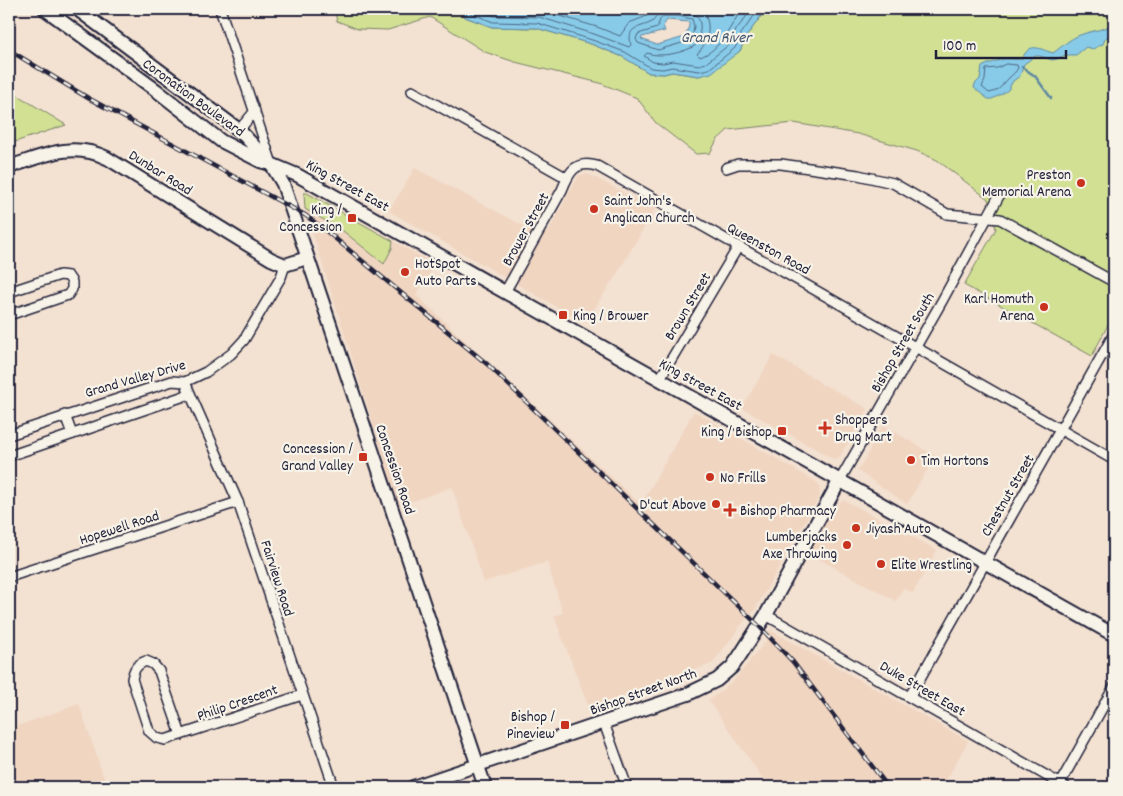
<svg xmlns="http://www.w3.org/2000/svg" width="1123" height="796" viewBox="0 0 1123 796" font-family="Dekko,sans-serif">
  <rect width="100%" height="100%" fill="#f3e1d1"/>
  <filter id="ink" filterUnits="userSpaceOnUse"><feTurbulence type="fractalNoise" baseFrequency=".02" numOctaves="2"/><feDisplacementMap in="SourceGraphic" scale="10" xChannelSelector="R" yChannelSelector="G"/><feConvolveMatrix kernelMatrix="1 2 1 2 8 2 1 2 1" color-interpolation-filters="sRGB"/></filter>
  <g filter="url(#ink)">
    <g fill="#f0d5c1">
      <polygon points="415,168 533,231 548,232 579,175 588,174 655,209 618,272 585,323 389,211"/>
      <polygon points="305,209 343,231 392,248 393,241 435,265 416,295 641,505 694,411 818,483 820,492 819,497 754,611 745,620 713,663 589,708 554,616 563,613 547,562 484,582 452,487 399,506"/>
      <polygon points="773,355 817,380 823,386 825,385 868,409 837,461 742,408"/>
      <polygon points="883,425 935,456 907,504 858,471"/>
      <polygon points="844,500 937,550 913,593 903,588 896,601 808,553 834,508 836,509 840,502"/>
      <polygon points="770,630 968,741 945,782 954,787 769,787 709,701 735,679 767,640"/>
      <polygon points="79,704 107,787 9,787 9,729"/>
    </g>
    <g fill="#d1e093" stroke="#7a8167">
      <polygon points="334,9 457,9 465,17 492,27 536,28 591,44 623,57 649,73 664,74 672,72 699,76 740,51 746,37 766,9 1114,9 1114,313 1092,356 964,285 996,229 988,199 937,160 917,151 858,134 794,123 728,130 717,140 710,153 696,154 656,123 637,98 600,83 515,62 485,52 430,17 388,30 358,29 337,21"/>
      <polygon points="9,90 66,125 9,144"/>
      <polygon points="304,193 307,193 393,241 392,248 384,264 343,231 305,209"/>
    </g>
    <g fill="#88cbe9" stroke="#5f87a3" fill-rule="evenodd">
      <path d="M457,9H766L746,37L740,51L711,73L699,76L672,72L664,74L649,73L623,57L591,44L536,28L492,27L465,17ZM667,20L689,22V26L686,34L688,36L657,45L641,39L642,37L665,31L663,26Z"/>
      <path d="M1114,23V46L1110,39L1107,37L1105,39L1103,44L1093,49L1086,47L1076,55H1065L1057,59L1052,60L1040,56H1035L1024,64L1020,76L1013,81L1008,90L1002,94L992,99H988L974,88L975,84L980,79L982,67C984,65 1002,59 1005,59C1011,59 1017,60 1022,59C1030,41 1039,49 1053,53C1062,47 1069,39 1080,35C1090,31 1108,29 1114,23Z"/>
    </g>
    <g fill="none" stroke-linecap="round" stroke-linejoin="round">
      <g stroke="#4b6681" stroke-width="1">
        <polyline points="464,9 468,12 493,22 537,23 592,40 625,52 651,68 663,69 672,67 699,71 709,69 735,48 741,34 759,9"/>
        <path d="M476,9L495,16L539,17L594,34L629,47L631,45C627,26 637,29 650,23C656,21 656,12 663,10C667,9 671,10 675,10C689,10 702,13 700,30C699,36 700,40 696,45C684,53 660,58 647,53L644,56L653,62L663,63L673,61L699,65L706,63L730,44L736,30L752,9"/>
        <polyline points="510,9 540,10 597,27 620,36 629,23 647,16 652,9"/>
        <path d="M701,9C713,22 709,42 697,54L700,57C721,50 730,26 742,9"/>
        <polygon points="664,16 678,16 692,19 694,26 692,40 658,50 638,43 636,39 638,34 657,28 660,20"/>
        <path d="M1006,64L1017,65L1018,68C1015,73 1013,74 1009,78C1001,85 1001,91 989,93L982,87L985,80L986,69L997,68Z"/>
      </g>
      <polyline stroke="#5f87a3" stroke-width="2.5" points="1022,67 1035,76 1051,98"/>
      <g stroke="#22223b" stroke-width="12">
        <g id="street">
          <polyline points="220,9 271,161"/>
          <polyline points="412,91 567,178"/>
          <polyline points="239,130 255,111"/>
          <polyline points="726,168 738,164 781,164 858,175 893,183 947,214 1000,219 1114,282"/>
          <polyline points="9,292 60,275 68,276 72,282 72,289 68,295 9,315"/>
          <path d="M505,292L562,190C569,172 575,160 597,166L1114,460"/>
          <polyline points="659,380 738,247"/>
          <polyline points="185,382 238,502 334,787"/>
          <polyline points="65,415 72,434"/>
          <polyline points="9,435 172,381 185,382 206,372 231,354 244,340 281,277 285,265"/>
          <polyline points="9,456 190,394"/>
          <polyline points="840,480 942,301 999,196"/>
          <polyline points="9,577 238,502"/>
          <polyline points="766,615 1066,787"/>
          <polyline points="910,696 1114,334"/>
          <polyline points="604,723 627,787"/>
          <path d="M181,735L159,671L153,664L146,661C136,665 134,669 132,679L149,731L157,738L165,740L302,695"/>
          <polyline points="1058,787 1114,687"/>
        </g>
      </g>
      <g stroke="#22223b" stroke-width="16">
        <g id="secondary">
          <polyline points="45,9 156,90 221,141 260,161 271,164 297,175 1114,635"/>
          <polyline points="77,9 239,130 271,164 283,184 485,787"/>
          <path d="M9,167C43,156 71,141 107,158L271,259L285,265L307,258"/>
          <polyline points="413,787 688,694 717,680 732,667 739,657 766,615 840,480"/>
        </g>
      </g>
      <use href="#street" stroke="#f7f3e8" stroke-width="9"/>
      <use href="#secondary" stroke="#f7f3e8" stroke-width="12"/>
      <g stroke="#22223b" stroke-width="4.5">
        <polyline id="rail" points="9,50 88,98 305,215 325,230 487,364 759,626 793,662 888,787"/>
      </g>
      <use href="#rail" stroke="#f7f3e8" stroke-width="2.5" stroke-dasharray="8" stroke-linecap="butt"/>
    </g>
  </g>
  <g fill="#c8321e" stroke="#f7f3e8" stroke-width="2">
    <circle cx="1081" cy="183" r="5"/>
    <circle cx="594" cy="209" r="5"/>
    <rect x="347" y="213" width="10" height="10" rx="2.5"/>
    <circle cx="405" cy="272" r="5"/>
    <circle cx="1044" cy="307" r="5"/>
    <rect x="558" y="310" width="10" height="10" rx="2.5"/>
    <path d="M822.5 420.5h5v5h5v5h-5v5h-5v-5h-5v-5h5z"/>
    <rect x="777" y="426" width="10" height="10" rx="2.5"/>
    <rect x="358" y="452" width="10" height="10" rx="2.5"/>
    <circle cx="911" cy="460" r="5"/>
    <circle cx="710" cy="477" r="5"/>
    <circle cx="716" cy="504" r="5"/>
    <path d="M727.5 502.5h5v5h5v5h-5v5h-5v-5h-5v-5h5z"/>
    <circle cx="856" cy="528" r="5"/>
    <circle cx="847" cy="545" r="5"/>
    <circle cx="881" cy="564" r="5"/>
    <rect x="560" y="720" width="10" height="10" rx="2.5"/>
  </g>
  <g text-anchor="middle" stroke-width="4.5" stroke-linejoin="round" paint-order="stroke">
    <g font-size="15" fill="#22223b" stroke="#f7f3e8">
      <text transform="translate(194 97) rotate(36)" y="5">Coronation Boulevard</text>
      <text transform="translate(161 172) rotate(32)" y="5">Dunbar Road</text>
      <text transform="translate(348 185) rotate(29)" y="5">King Street East</text>
      <text transform="translate(525 229) rotate(-61)" y="5">Brower Street</text>
      <text transform="translate(769 248) rotate(29)" y="5">Queenston Road</text>
      <text transform="translate(687 306) rotate(-59)" y="5">Brown Street</text>
      <text transform="translate(902 342) rotate(-60)" y="5">Bishop Street South</text>
      <text transform="translate(135 378) rotate(-16)" y="5">Grand Valley Drive</text>
      <text transform="translate(701 384) rotate(29)" y="5">King Street East</text>
      <text transform="translate(396 469) rotate(71)" y="5">Concession Road</text>
      <text transform="translate(1007 495) rotate(-60)" y="5">Chestnut Street</text>
      <text transform="translate(119 527) rotate(-18)" y="5">Hopewell Road</text>
      <text transform="translate(278 578) rotate(72)" y="5">Fairview Road</text>
      <text transform="translate(923 688) rotate(30)" y="5">Duke Street East</text>
      <text transform="translate(643 691) rotate(-20)" y="5">Bishop Street North</text>
      <text transform="translate(237 702) rotate(-19)" y="5">Philip Crescent</text>
    </g>
    <g font-size="15" fill="#22223b" stroke="#f7f3e8" text-anchor="start">
      <text x="1071" y="179" text-anchor="end">Preston<tspan x="1071" dy="17">Memorial Arena</tspan></text>
      <text x="604" y="205">Saint John's<tspan x="604" dy="17">Anglican Church</tspan></text>
      <text x="342" y="214" text-anchor="end">King /<tspan x="342" dy="17">Concession</tspan></text>
      <text x="415" y="268">HotSpot<tspan x="415" dy="17">Auto Parts</tspan></text>
      <text x="1034" y="303" text-anchor="end">Karl Homuth<tspan x="1034" dy="17">Arena</tspan></text>
      <text x="573" y="320">King / Brower</text>
      <text x="835" y="424">Shoppers<tspan x="835" dy="17">Drug Mart</tspan></text>
      <text x="772" y="436" text-anchor="end">King / Bishop</text>
      <text x="353" y="453" text-anchor="end">Concession /<tspan x="353" dy="17">Grand Valley</tspan></text>
      <text x="921" y="465">Tim Hortons</text>
      <text x="720" y="482">No Frills</text>
      <text x="706" y="509" text-anchor="end">D'cut Above</text>
      <text x="740" y="515">Bishop Pharmacy</text>
      <text x="866" y="533">Jiyash Auto</text>
      <text x="837" y="541" text-anchor="end">Lumberjacks<tspan x="837" dy="17">Axe Throwing</tspan></text>
      <text x="891" y="569">Elite Wrestling</text>
      <text x="555" y="721" text-anchor="end">Bishop /<tspan x="555" dy="17">Pineview</tspan></text>
    </g>
    <g font-size="16" font-style="italic" fill="#41556f" stroke="#f7f3e8">
      <text x="716" y="42">Grand River</text>
    </g>
  </g>
  <rect width="1123" height="796" fill="none" stroke="#f7f3e8" stroke-width="30"/>
  <rect x="15" y="15" width="1093" height="766" fill="none" stroke="#22223b" stroke-width="2" filter="url(#ink)"/>
  <path d="M936 50v8h130v-8" fill="none" stroke="#22223b" stroke-width="2.5"/>
  <text x="943" y="50" font-size="15" fill="#22223b" stroke="#f7f3e8" stroke-width="4" paint-order="stroke">100 m</text>
</svg>
